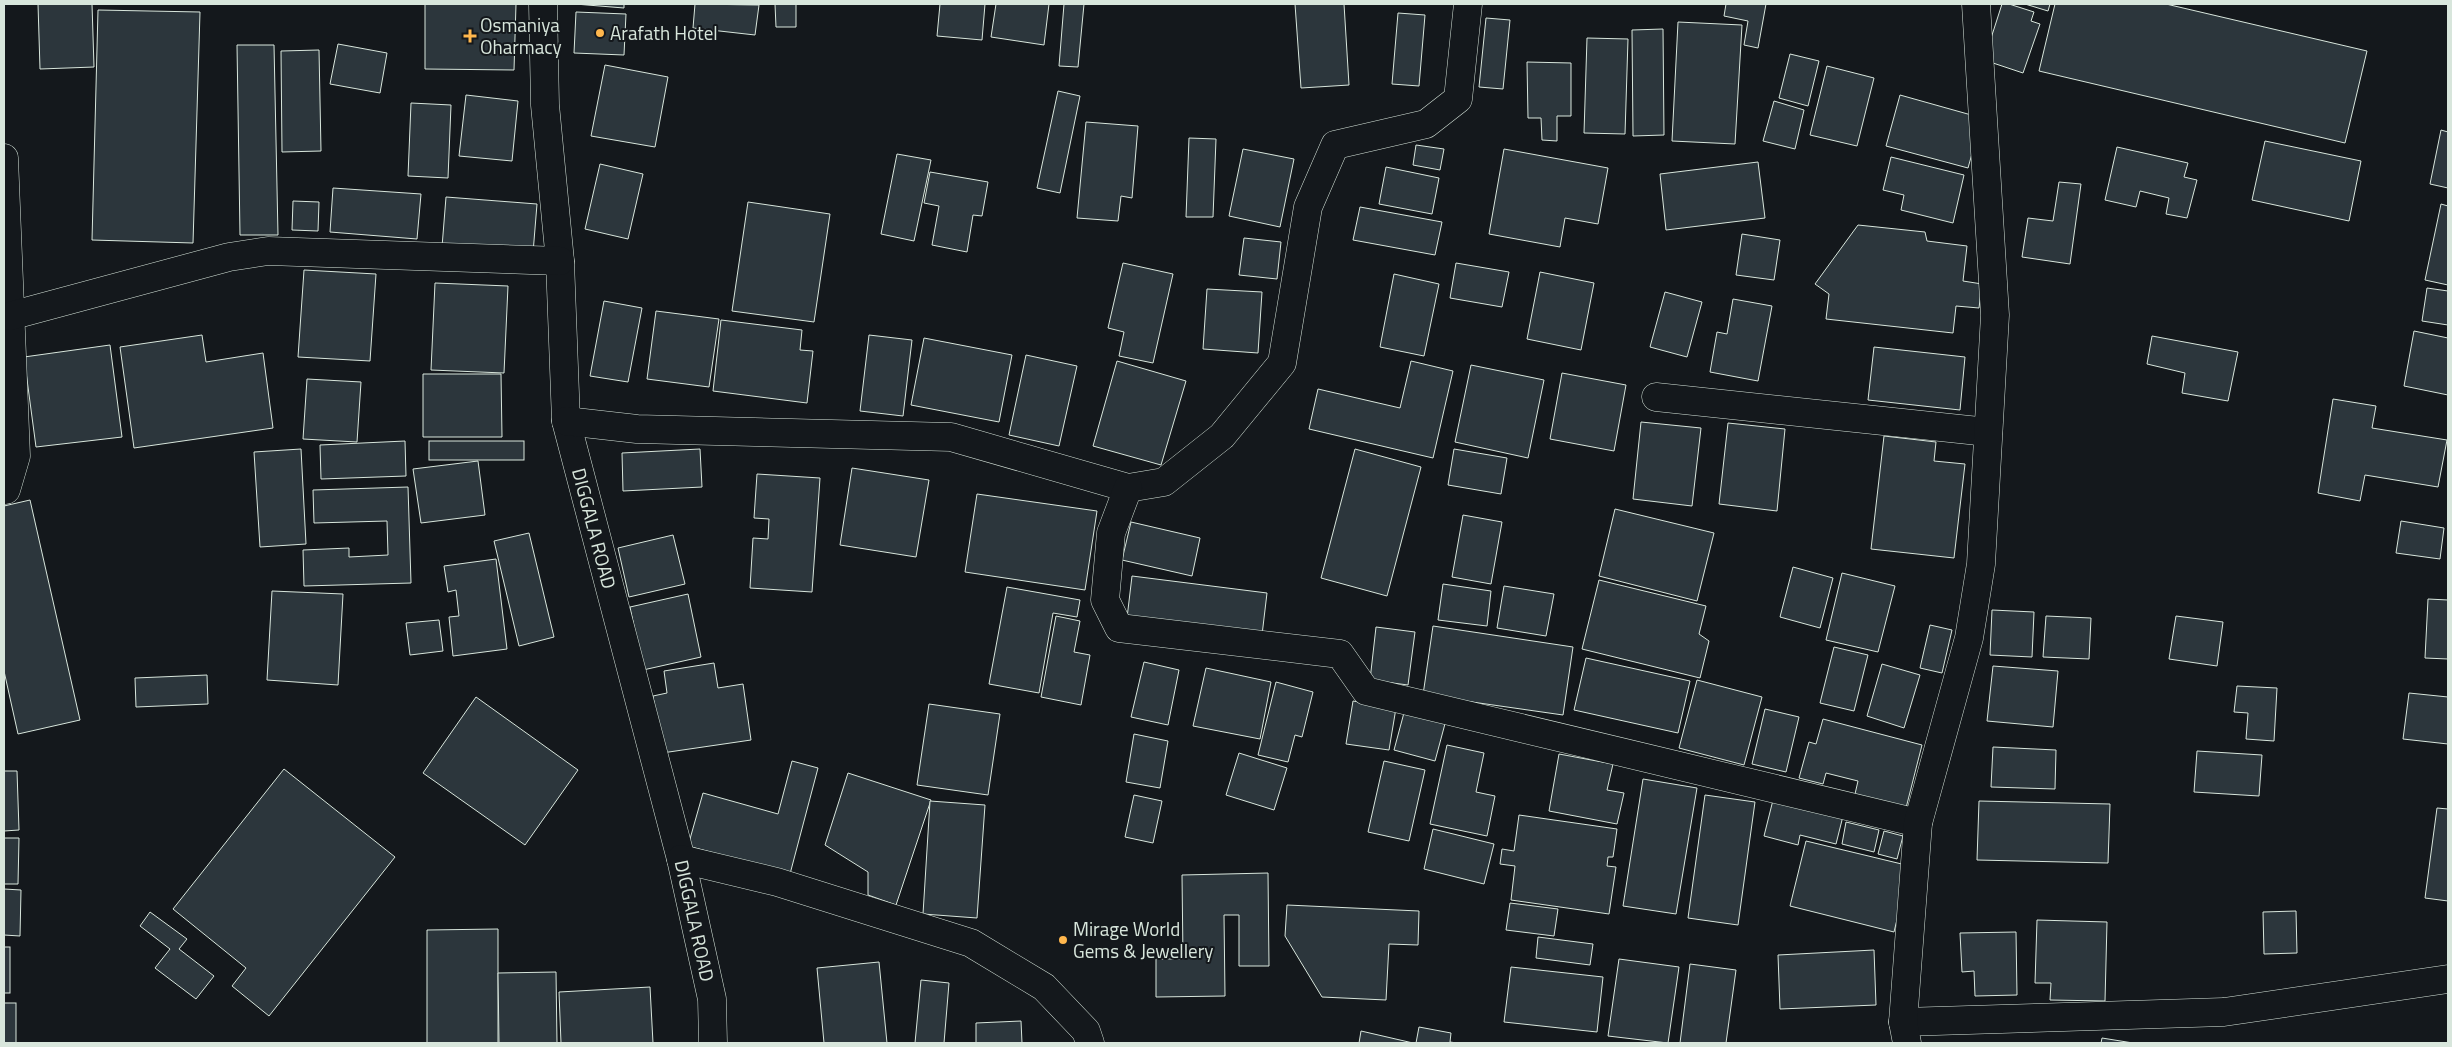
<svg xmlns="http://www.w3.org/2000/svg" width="2452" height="1047" viewBox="0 0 2452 1047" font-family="'Titillium Web',sans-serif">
  <rect width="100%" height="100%" fill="#14181c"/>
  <g fill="#2c363c" stroke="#d8e6dc">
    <polygon points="38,4 92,4 94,67 40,69"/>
    <polygon points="425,4 516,4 514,70 425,69"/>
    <polygon points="575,4 624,4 624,8"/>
    <polygon points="695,4 759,5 755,35 693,28"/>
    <polygon points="775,4 796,4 796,27 776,27"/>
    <polygon points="940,4 985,4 982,40 937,36"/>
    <polygon points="996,4 1049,4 1044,45 991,37"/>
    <polygon points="1064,4 1084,4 1078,67 1059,66"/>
    <polygon points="1295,4 1344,4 1349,85 1301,88"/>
    <polygon points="1726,4 1766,4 1758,48 1744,45 1748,21 1724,16"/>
    <polygon points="2002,4 2009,4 2034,12 2031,21 2040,24 2023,73 1984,60"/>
    <polygon points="2025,4 2050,4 2048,11"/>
    <polygon points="2055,4 2166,4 2367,51 2345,143 2039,71"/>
    <polygon points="98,10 200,12 193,243 92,240"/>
    <polygon points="576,12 626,14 624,55 574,53"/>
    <polygon points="1398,13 1425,15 1419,86 1392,84"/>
    <polygon points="1486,18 1510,20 1503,89 1479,87"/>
    <polygon points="1678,22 1742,25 1735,144 1672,141"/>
    <polygon points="1663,29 1664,135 1633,136 1632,30"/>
    <polygon points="1587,38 1628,39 1625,134 1584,133"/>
    <polygon points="338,44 387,53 380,93 330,84"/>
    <polygon points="237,45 274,45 278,235 240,235"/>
    <polygon points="319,50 321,151 282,152 281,51"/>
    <polygon points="1790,54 1819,61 1808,106 1779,98"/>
    <polygon points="1527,62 1571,63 1571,116 1557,116 1557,141 1542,140 1541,118 1528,118"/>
    <polygon points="605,65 668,77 655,147 591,136"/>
    <polygon points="1827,66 1874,78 1857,146 1810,135"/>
    <polygon points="1058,91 1080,96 1060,193 1037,188"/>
    <polygon points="466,95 518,101 512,161 459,156"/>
    <polygon points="1900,95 1982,118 1968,168 1886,146"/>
    <polygon points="1774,101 1804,110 1795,149 1763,141"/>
    <polygon points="411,103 451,105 448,178 408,176"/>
    <polygon points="1086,122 1138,126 1132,198 1121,196 1118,221 1077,218"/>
    <polygon points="2441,130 2448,132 2448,188 2430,184"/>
    <polygon points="1189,138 1216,139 1213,217 1186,217"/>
    <polygon points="2265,141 2361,161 2349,221 2252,200"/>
    <polygon points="1416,145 1444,149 1440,170 1413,165"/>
    <polygon points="2117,147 2188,163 2184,177 2197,180 2187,218 2166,214 2169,198 2140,191 2136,207 2105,200"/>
    <polygon points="1243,149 1294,159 1280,227 1229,216"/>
    <polygon points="1504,149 1608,168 1598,224 1565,218 1560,247 1489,234"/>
    <polygon points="897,154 931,160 914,241 881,234"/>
    <polygon points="1891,157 1964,175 1953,223 1901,210 1904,195 1883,190"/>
    <polygon points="1758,162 1765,218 1666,230 1660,174"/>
    <polygon points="600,164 643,174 628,239 585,229"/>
    <polygon points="1386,167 1439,178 1432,214 1379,204"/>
    <polygon points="930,172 988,182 982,216 973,215 967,252 932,245 939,206 924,203"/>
    <polygon points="2059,182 2081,184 2070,264 2022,257 2028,218 2053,221"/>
    <polygon points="333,188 421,194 417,239 330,232"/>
    <polygon points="446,197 537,204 533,253 442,247"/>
    <polygon points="293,201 319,202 318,231 292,230"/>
    <polygon points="748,202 830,214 814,322 732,311"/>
    <polygon points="2441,204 2448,206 2448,285 2425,280"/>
    <polygon points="1360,207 1442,222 1435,255 1353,240"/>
    <polygon points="1858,225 1925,232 1927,241 1967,246 1963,281 1982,284 1979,308 1956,306 1953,333 1826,319 1829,294 1815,284"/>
    <polygon points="1742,234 1780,240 1774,280 1736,275"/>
    <polygon points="1244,238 1281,242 1277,279 1239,275"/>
    <polygon points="1123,263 1173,274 1153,363 1119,356 1124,332 1108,328"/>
    <polygon points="1456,263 1509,272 1502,307 1450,298"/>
    <polygon points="304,270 376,274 370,361 298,357"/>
    <polygon points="1540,272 1594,283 1581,350 1527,339"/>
    <polygon points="1394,274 1439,284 1424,356 1380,347"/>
    <polygon points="435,283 508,286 504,373 431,370"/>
    <polygon points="2427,288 2448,291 2448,325 2422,321"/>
    <polygon points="1207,289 1262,292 1258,353 1203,349"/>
    <polygon points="1665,292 1702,302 1687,357 1650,347"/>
    <polygon points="1733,299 1772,306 1758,381 1710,372 1717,332 1727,334"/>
    <polygon points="604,301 642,308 628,382 590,376"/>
    <polygon points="656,311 719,319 709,387 647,379"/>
    <polygon points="721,320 802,330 800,350 813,351 807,403 713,391"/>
    <polygon points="2414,331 2448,338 2448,395 2404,386"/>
    <polygon points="202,335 206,362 263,353 273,428 134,448 120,347"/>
    <polygon points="869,335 912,340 903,416 860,411"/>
    <polygon points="2152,336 2238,352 2228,401 2182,393 2185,373 2147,364"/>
    <polygon points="924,338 1012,355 999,422 911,405"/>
    <polygon points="110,345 122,437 36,447 24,357"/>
    <polygon points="1874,347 1965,357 1960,410 1868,400"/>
    <polygon points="1026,355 1077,366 1059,446 1009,435"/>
    <polygon points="1117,361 1186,381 1161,465 1093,446"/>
    <polygon points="1411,361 1453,371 1433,458 1309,429 1318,389 1400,408"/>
    <polygon points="1471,365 1544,380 1528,458 1455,442"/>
    <polygon points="1562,373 1626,385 1614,451 1550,439"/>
    <polygon points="423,374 501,374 502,437 423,437"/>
    <polygon points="307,379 361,382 357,442 303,439"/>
    <polygon points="2333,399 2376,406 2372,428 2447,440 2438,487 2365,475 2360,501 2318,493"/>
    <polygon points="1641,422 1701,428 1692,506 1633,499"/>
    <polygon points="1728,423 1785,429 1777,511 1719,504"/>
    <polygon points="1884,436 1936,442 1934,461 1965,464 1954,558 1871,549"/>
    <polygon points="405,441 406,476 321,479 320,445"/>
    <rect x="429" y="441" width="95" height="19"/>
    <polygon points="301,449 306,544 260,547 254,452"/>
    <polygon points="700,449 702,487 623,491 622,453"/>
    <polygon points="1355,449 1421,467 1387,596 1321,578"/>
    <polygon points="1454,449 1507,458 1501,494 1448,485"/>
    <polygon points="478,461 485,515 421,523 413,469"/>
    <polygon points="852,468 929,480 916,557 840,545"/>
    <polygon points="757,474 820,478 812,592 750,588 753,538 768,539 769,519 754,518"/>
    <polygon points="408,487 411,583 304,586 303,550 349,548 349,557 388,555 387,521 314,523 313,490"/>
    <polygon points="977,494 1097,511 1085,590 965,572"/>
    <polygon points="30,500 80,720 18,734 4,671 4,506"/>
    <polygon points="1615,509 1714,533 1697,601 1599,576"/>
    <polygon points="1463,515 1502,522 1491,584 1452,577"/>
    <polygon points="2401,521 2444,528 2440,559 2396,553"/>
    <polygon points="1131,522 1200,538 1192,576 1122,560"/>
    <polygon points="529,533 554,637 519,646 494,541"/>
    <polygon points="673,535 685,584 629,597 618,548"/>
    <polygon points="496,559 507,649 453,656 449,617 459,616 456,590 448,592 444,566"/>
    <polygon points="1793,567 1833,578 1820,628 1780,617"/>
    <polygon points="1842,573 1895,586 1878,652 1826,640"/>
    <polygon points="1132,576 1267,593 1262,635 1127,618"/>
    <polygon points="1599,580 1706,606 1699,634 1709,641 1700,678 1582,649"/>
    <polygon points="1443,584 1491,591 1487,626 1438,620"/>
    <polygon points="1504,586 1554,594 1546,636 1497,628"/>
    <polygon points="1007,587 1080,600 1077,617 1053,613 1039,693 989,684"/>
    <polygon points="272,591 343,594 338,685 267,680"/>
    <polygon points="688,594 701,657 643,670 630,607"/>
    <polygon points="2428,599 2448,600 2448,659 2425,658"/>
    <polygon points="1992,610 2034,612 2032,657 1990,655"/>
    <polygon points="1056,616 1080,621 1074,652 1090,655 1081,705 1041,697"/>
    <polygon points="2046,616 2091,618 2089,659 2043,657"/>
    <polygon points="2176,616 2223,622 2217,666 2169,659"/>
    <polygon points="439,620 443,651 410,655 406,623"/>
    <polygon points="1930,625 1952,630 1942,673 1920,668"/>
    <polygon points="1433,626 1573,647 1563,715 1423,695"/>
    <polygon points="1376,627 1415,632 1408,685 1370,680"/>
    <polygon points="1834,647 1868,655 1854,711 1820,703"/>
    <polygon points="1586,658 1690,681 1678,733 1574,710"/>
    <polygon points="1144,662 1179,670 1168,725 1131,717"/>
    <polygon points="714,663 718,688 743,684 751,740 662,753 653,696 667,693 664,671"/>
    <polygon points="1882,664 1920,675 1904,728 1867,716"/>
    <polygon points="1993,666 2058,671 2053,727 1987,721"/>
    <polygon points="1206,668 1271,682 1260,739 1193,726"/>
    <polygon points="207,675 208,704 136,707 135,678"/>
    <polygon points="1697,680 1762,697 1744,765 1679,748"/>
    <polygon points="1276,682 1313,692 1302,737 1295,735 1288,762 1258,755"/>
    <polygon points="2237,686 2277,688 2274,741 2246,739 2248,713 2234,712"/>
    <polygon points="2409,693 2448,697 2448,744 2403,739"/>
    <polygon points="476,697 578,770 525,845 423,773"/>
    <polygon points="1353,701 1396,708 1389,750 1346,744"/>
    <polygon points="929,704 1000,714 988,795 917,785"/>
    <polygon points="1405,709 1446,720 1435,761 1394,750"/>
    <polygon points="1765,709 1799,717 1786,772 1752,764"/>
    <polygon points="1823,719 1922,745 1906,808 1855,794 1858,781 1826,773 1823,784 1799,778 1809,742 1816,744"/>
    <polygon points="1134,734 1168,741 1160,788 1126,782"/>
    <polygon points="1447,745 1484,753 1476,792 1495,796 1487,836 1430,824"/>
    <polygon points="1993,747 2056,750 2055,789 1991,787"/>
    <polygon points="2197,751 2262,755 2259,796 2194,792"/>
    <polygon points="1239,753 1287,768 1274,810 1226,795"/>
    <polygon points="1559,754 1613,764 1607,790 1624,793 1617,824 1549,811"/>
    <polygon points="792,761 818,768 790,874 688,846 703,793 778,814"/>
    <polygon points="1384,761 1425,770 1409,841 1368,832"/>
    <polygon points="284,769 395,857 269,1016 232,986 246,968 173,909"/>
    <polygon points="4,771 17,771 19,830 4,831"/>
    <polygon points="848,773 931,800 896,905 868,895 868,872 825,845"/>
    <polygon points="1643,779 1697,788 1676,914 1623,906"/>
    <polygon points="1134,795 1162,801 1153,843 1125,837"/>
    <polygon points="1705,795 1755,802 1738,925 1688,918"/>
    <polygon points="1773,800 1843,816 1836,844 1800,835 1798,845 1764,836"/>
    <polygon points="930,801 985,805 977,918 923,914"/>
    <polygon points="1979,801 2110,804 2108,863 1977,860"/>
    <polygon points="2437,808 2448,809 2448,901 2425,898"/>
    <polygon points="1519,815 1617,829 1613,857 1608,857 1607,866 1616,867 1609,914 1511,900 1515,866 1500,864 1502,849 1514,851"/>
    <polygon points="1846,822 1879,830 1874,852 1842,844"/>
    <polygon points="1433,829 1494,844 1484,884 1424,869"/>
    <polygon points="1884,831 1903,836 1897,859 1878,854"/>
    <polygon points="4,838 19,838 18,884 4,884"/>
    <polygon points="1806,841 1910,866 1894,932 1790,906"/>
    <polygon points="1268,873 1269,966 1239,966 1239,915 1224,915 1225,996 1156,997 1156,959 1183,959 1182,875"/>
    <polygon points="4,889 21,890 20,936 4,935"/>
    <polygon points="1510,903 1558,909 1554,936 1506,930"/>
    <polygon points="1287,905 1419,911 1418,945 1389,944 1386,1000 1322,997 1285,936"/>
    <polygon points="2296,911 2297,953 2264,954 2263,912"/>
    <polygon points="150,912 187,939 179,949 214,976 196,999 155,968 170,949 140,926"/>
    <polygon points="2037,920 2107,922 2105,1001 2050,1000 2051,983 2035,983"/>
    <polygon points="498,929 498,1043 427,1043 427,930"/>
    <polygon points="2016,932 2017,995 1975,996 1974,971 1962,972 1960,933"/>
    <polygon points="1538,937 1593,944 1590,965 1536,958"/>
    <rect x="4" y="947" width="6" height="46"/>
    <polygon points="1874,950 1876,1005 1780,1009 1778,955"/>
    <polygon points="1619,959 1679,967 1668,1043 1608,1036"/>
    <polygon points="879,962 887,1043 824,1043 817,968"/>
    <polygon points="1690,964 1736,970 1726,1043 1680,1043"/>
    <polygon points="1511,967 1603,977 1597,1032 1504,1022"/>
    <polygon points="556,972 557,1043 499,1043 498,973"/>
    <polygon points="921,980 949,983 944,1043 915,1043"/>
    <polygon points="650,987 653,1043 561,1043 559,992"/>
    <rect x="4" y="1003" width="12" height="40"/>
    <polygon points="1021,1021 1022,1043 976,1043 976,1023"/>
    <polygon points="1419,1027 1451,1033 1450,1042 1457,1043 1416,1043"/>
    <polygon points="1361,1031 1413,1043 1359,1043"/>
    <polygon points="2102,1038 2133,1043 2101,1043"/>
  </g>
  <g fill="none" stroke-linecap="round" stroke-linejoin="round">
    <g stroke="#d8e6dc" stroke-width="29">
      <g id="minor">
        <path id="s1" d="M543,4L545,105L560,261L566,421L681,859L712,999L713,1043"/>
        <polyline points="4,158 16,456 6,490 4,490"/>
        <polyline points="10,316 229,257 268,251 560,261"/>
        <polyline points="1656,397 1988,432"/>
        <polyline points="566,421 637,429 951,437 1128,488 1164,482 1222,436 1282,363 1308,207 1335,145 1426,124 1458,99 1468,4"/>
        <polyline points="1128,488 1111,533 1105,600 1119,628 1340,654 1366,691 1918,823"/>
        <polyline points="681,859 777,882 971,943 1044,987 1086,1031 1090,1043"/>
        <polyline points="1903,1022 2224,1012 2448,979"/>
        <polyline points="1907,1043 1903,1022 1918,823 1969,638 1981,564 1995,315 1976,4"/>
      </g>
    </g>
    <use href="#minor" stroke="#14181c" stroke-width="28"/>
  </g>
  <g fill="#ffb74d" stroke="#14181c" stroke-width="2">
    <circle cx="600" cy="33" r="5"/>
    <path d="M467.5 28.5h5v5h5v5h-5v5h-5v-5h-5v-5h5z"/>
    <circle cx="1063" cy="940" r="5"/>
  </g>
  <g text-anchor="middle" stroke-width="4" stroke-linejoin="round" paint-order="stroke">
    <g font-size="19" fill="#d8e6dc" stroke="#14181c" text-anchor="start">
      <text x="480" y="32">Osmaniya<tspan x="480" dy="22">Oharmacy</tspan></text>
      <text x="610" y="40">Arafath Hotel</text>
      <text x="1073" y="936">Mirage World<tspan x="1073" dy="22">Gems &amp; Jewellery</tspan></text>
    </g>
    <g font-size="19" fill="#d8e6dc" stroke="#14181c">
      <text dy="7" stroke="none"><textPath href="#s1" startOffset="529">DIGGALA ROAD</textPath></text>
      <text dy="7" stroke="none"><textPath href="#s1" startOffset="934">DIGGALA ROAD</textPath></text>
    </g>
  </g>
  <rect width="2452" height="1047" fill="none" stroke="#d8e6dc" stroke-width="10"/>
</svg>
